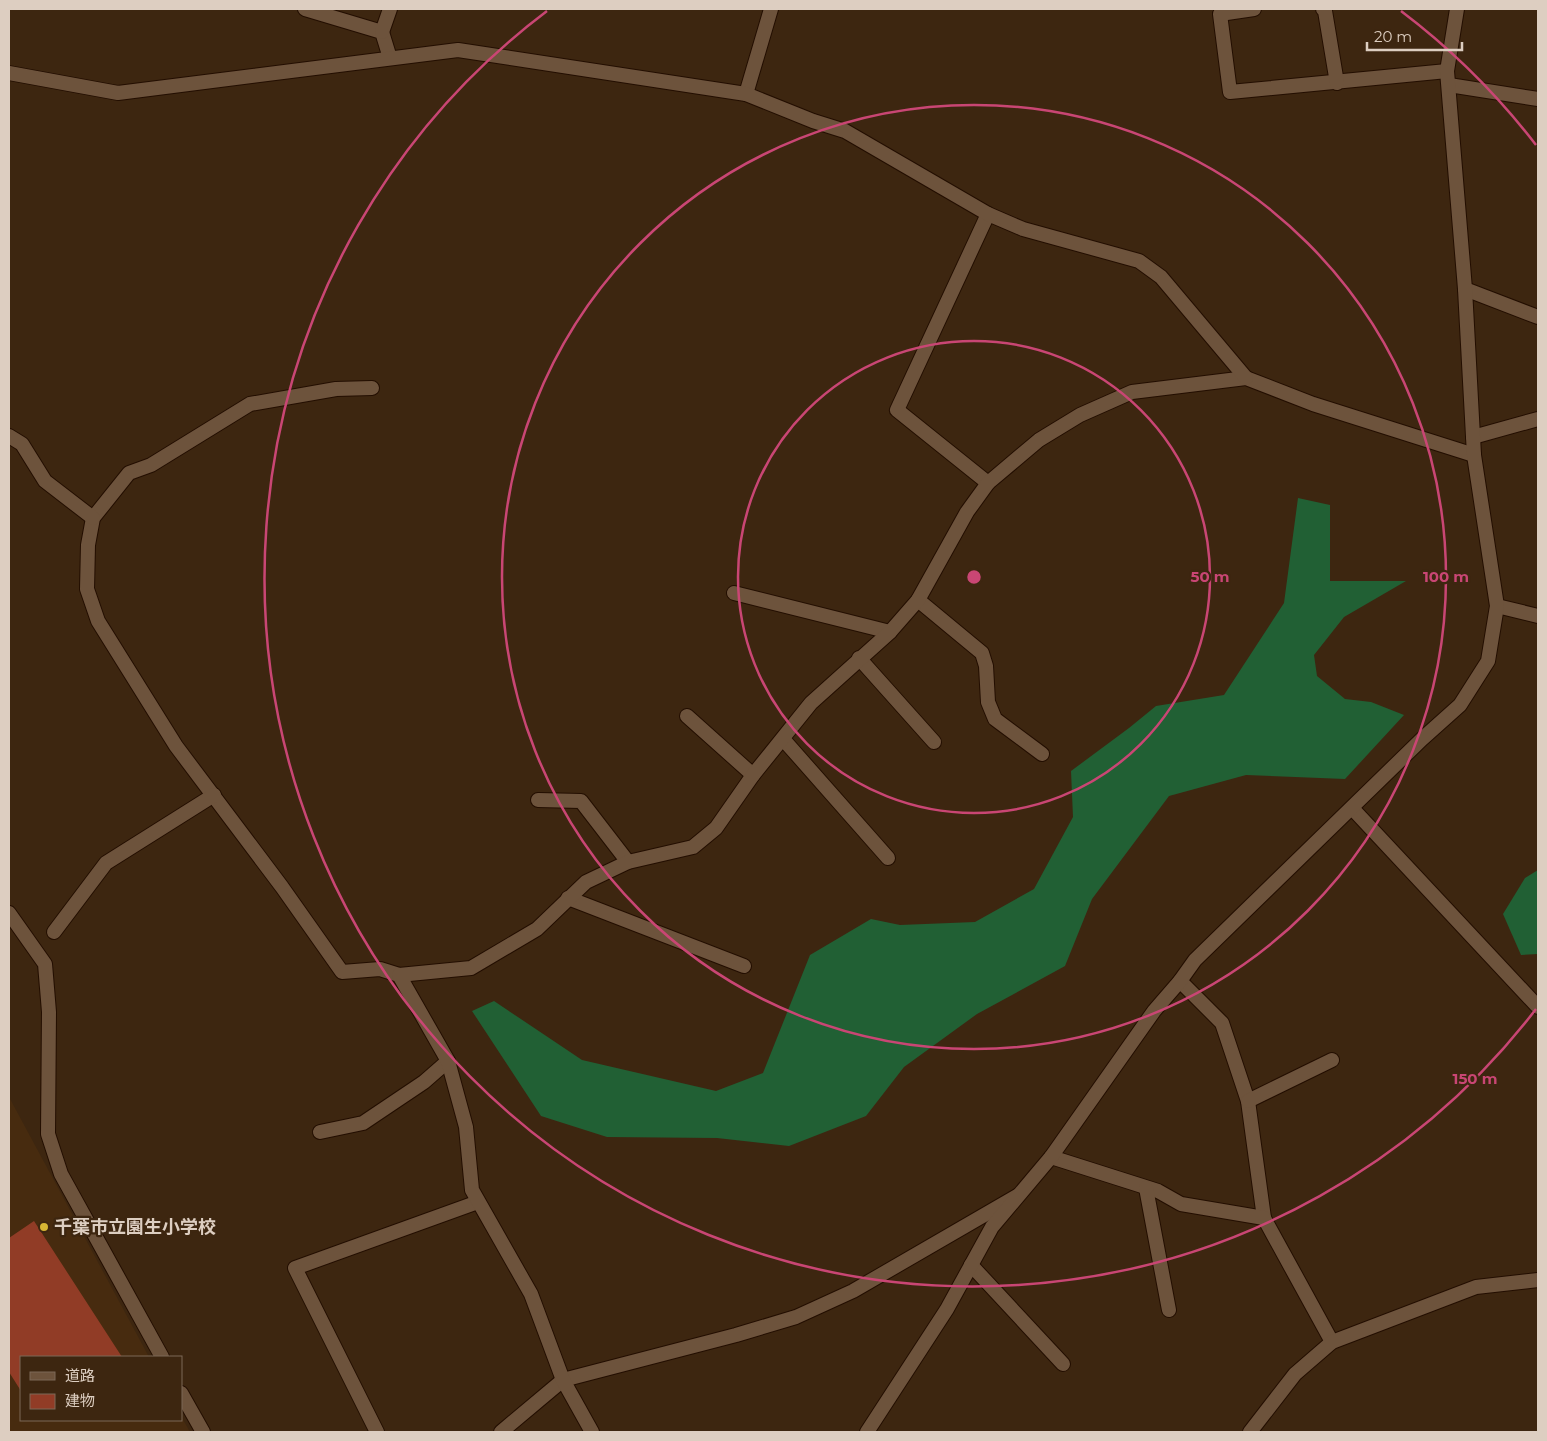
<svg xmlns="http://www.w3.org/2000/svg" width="1547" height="1441" viewBox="0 0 1547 1441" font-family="Montserrat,'Noto Sans JP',sans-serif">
  <rect width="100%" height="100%" fill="#3d2610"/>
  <polygon fill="#472b0f" points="9,1097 149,1357 21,1357 21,1420 181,1420 181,1416 190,1432 9,1432"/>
  <g fill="#216034">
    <polygon points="1298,498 1330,505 1330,581 1406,581 1344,617 1314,655 1317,676 1345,699 1371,702 1404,715 1345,779 1246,775 1169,796 1092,899 1065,966 977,1014 904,1067 866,1116 789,1146 717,1138 607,1137 541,1116 472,1011 494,1001 582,1060 716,1091 763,1073 810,955 871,919 900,925 975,922 1034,889 1073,817 1071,771 1129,728 1156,706 1224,695 1284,603"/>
    <polygon points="1538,870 1538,954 1521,955 1503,914 1525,878"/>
  </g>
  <polygon fill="#913c26" points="34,1221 122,1357 21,1357 21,1391 9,1372 9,1238"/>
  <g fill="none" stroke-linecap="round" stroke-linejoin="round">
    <g stroke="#230e00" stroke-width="16">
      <g id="service">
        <polyline points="305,9 382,32 390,58"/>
        <polyline points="382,32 390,9"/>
        <polyline points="1449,85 1538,99"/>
        <polyline points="1465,289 1538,317"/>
        <polyline points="372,388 336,389 250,404 151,465 129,473 93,518 88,545 87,589 98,621 176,746 282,887 342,972 380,969 399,975"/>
        <polyline points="9,436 22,444 45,481 93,518"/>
        <polyline points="988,483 897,410 988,214"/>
        <polyline points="734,593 890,632"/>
        <polyline points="918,600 982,653 986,666 988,702 995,719 1042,754"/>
        <polyline points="1497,606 1538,616"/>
        <polyline points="859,658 934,742"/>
        <polyline points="687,716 753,775"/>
        <polyline points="783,739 888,858"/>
        <polyline points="538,800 581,801 628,862"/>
        <polyline points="568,898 744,966"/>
        <polyline points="54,932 106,863 214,795"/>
        <polyline points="1180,981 1222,1023 1248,1101 1264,1218"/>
        <polyline points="1248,1101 1332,1060"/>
        <polyline points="320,1132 363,1123 424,1082 448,1061"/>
        <polyline points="1051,1157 1158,1191 1181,1204 1264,1218 1332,1342"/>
        <polyline points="1146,1188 1169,1310"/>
        <polyline points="971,1265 1063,1364"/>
      </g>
    </g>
    <g stroke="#230e00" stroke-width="16">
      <g id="minor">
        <polyline points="1254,9 1220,14 1230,92 1447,71"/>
        <polyline points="1323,9 1325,11 1337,83"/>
        <polyline points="746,94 771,9"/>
        <polyline points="1473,437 1538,419"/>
        <polyline points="9,913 45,964 49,1012 48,1134 61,1174 162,1357"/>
        <polyline points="181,1393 203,1432"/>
        <polyline points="377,1432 295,1268 478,1202"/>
        <polyline points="501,1432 563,1380 736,1335 796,1317 853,1291 1017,1196"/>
        <polyline points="592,1432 563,1380 531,1294 472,1190 466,1127 448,1061 399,975 471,968 537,929 586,882 628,862 693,847 716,828 753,775 811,703 890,632 918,600 967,512 988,483 1039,440 1080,415 1132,392 1246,378 1313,404 1474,455"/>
        <polyline points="1250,1432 1295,1374 1332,1342 1476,1287 1538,1280"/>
      </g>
    </g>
    <g stroke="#230e00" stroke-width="16">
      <g id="tertiary">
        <polyline points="9,73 118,93 458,50 746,94 813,121 845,131 988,214 1023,229 1139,261 1161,277 1246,378"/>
        <polyline points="1352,808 1538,1007"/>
        <polyline points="867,1432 947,1309 992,1227 1051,1157 1154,1011 1180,981 1195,960 1422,739 1460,705 1488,661 1497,606 1474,455 1465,289 1447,71 1457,9"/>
      </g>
    </g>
    <use href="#service" stroke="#6d533c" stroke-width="14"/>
    <use href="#minor" stroke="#6d533c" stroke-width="14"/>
    <use href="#tertiary" stroke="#6d533c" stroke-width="14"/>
  </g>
  <g fill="none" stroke="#c94674" stroke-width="2.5">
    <circle cx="974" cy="577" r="236"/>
    <circle cx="974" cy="577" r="472"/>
    <path d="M1536 1009A709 709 0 1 1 547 11M1401 11A709 709 0 0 1 1536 145"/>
  </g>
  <circle fill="#d6b534" stroke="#3d2610" stroke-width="2" cx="44" cy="1227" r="5"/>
  <g text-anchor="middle" stroke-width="4.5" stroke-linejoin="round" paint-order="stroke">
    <g font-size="18" font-weight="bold" fill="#ddcec1" stroke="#3d2610" text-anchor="start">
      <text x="54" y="1233">千葉市立園生小学校</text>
    </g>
  </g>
  <circle cx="974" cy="577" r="8" fill="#c94674" stroke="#3d2610" stroke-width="2.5"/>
  <g font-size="15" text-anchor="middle" font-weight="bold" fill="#c94674" stroke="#3d2610" stroke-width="4.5" stroke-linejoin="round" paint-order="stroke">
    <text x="1210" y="582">50 m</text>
    <text x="1446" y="582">100 m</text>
    <text x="1475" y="1084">150 m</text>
  </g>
  <rect width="1547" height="1441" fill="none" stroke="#ddcec1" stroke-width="20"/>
  <rect x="20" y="1356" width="162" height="65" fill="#3d2610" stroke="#7d6957"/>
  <rect x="30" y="1372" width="25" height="8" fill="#6d533c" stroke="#7d6957"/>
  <text x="65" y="1381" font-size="15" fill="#ddcec1">道路</text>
  <rect x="30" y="1394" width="25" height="15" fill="#913c26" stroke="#7d6957"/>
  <text x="65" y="1406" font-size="15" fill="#ddcec1">建物</text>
  <path d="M1367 42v8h95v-8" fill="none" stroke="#ddcec1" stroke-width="2.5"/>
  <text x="1374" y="42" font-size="15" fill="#ddcec1" stroke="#3d2610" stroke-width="4" paint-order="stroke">20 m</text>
</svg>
